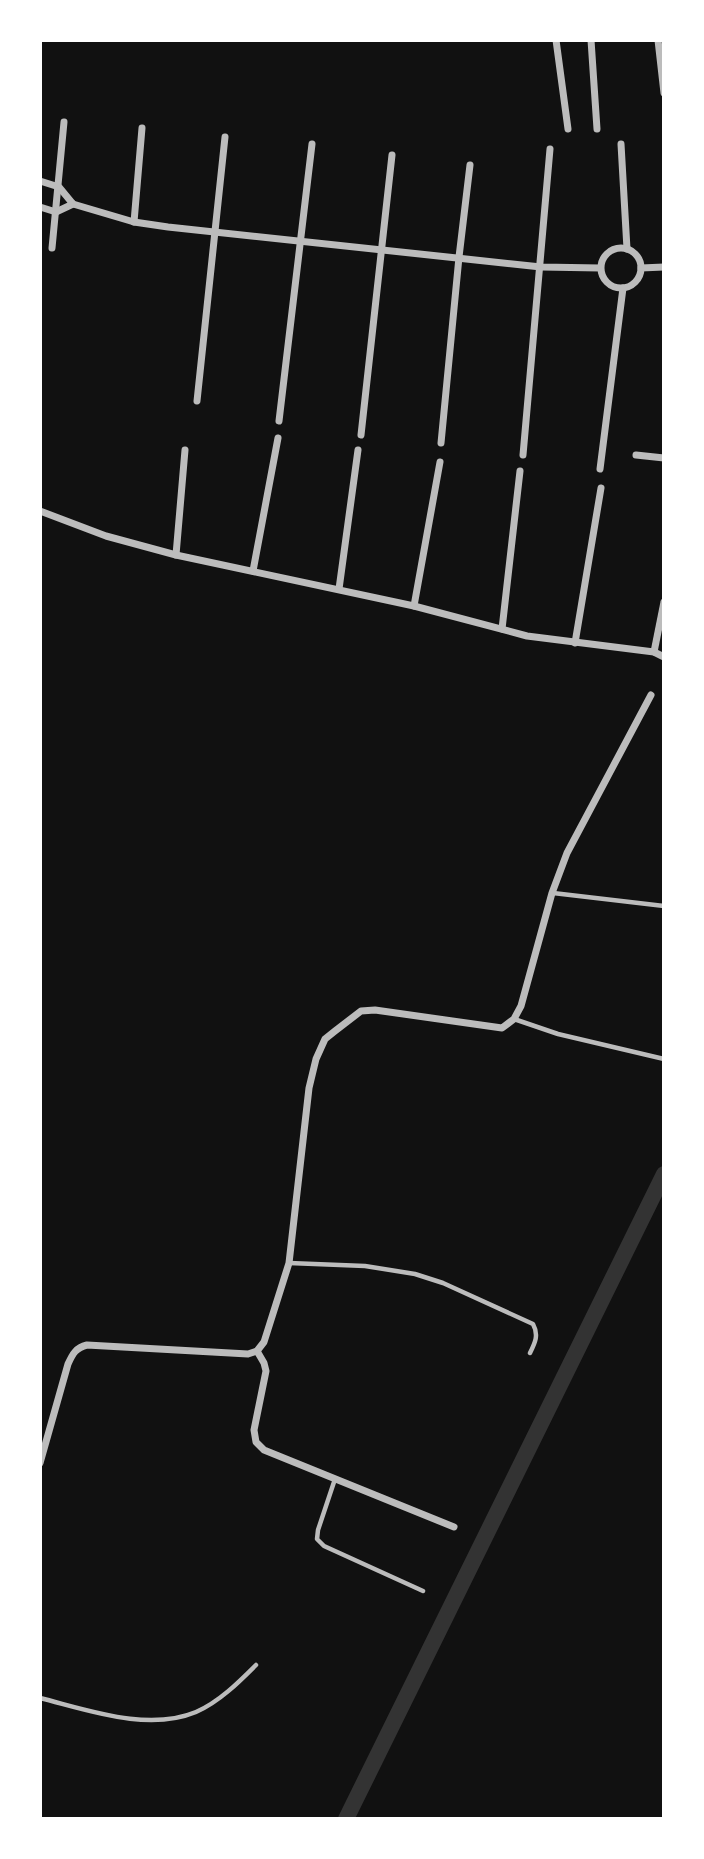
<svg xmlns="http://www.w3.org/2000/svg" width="704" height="1859" viewBox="0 0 704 1859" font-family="Ubuntu,sans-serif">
  <rect width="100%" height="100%" fill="#111"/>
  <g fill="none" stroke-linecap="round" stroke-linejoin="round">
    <polyline stroke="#333" stroke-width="16" points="346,1819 664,1174"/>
    <g stroke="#bcbcbc" stroke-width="4.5">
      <polyline points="553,893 664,906"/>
      <polyline points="514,1019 558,1034 664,1059"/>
      <path d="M289,1263L365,1266L415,1274L443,1283L533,1324C539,1335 535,1343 530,1353"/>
      <polyline points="335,1479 318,1530 317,1539 324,1546 423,1591"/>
      <path d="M40,1698C88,1710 148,1732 196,1712C219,1702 239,1682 256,1665"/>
    </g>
    <g stroke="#bcbcbc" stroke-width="7">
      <polyline points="556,40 568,129"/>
      <polyline points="591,40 597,129"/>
      <polyline points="658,40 664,93"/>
      <polyline points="621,144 627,249"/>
      <polyline points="40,181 59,187 73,204 134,222 168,227 541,267 600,268"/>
      <polyline points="40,207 56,212 73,204"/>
      <polyline points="134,222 142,128"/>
      <polyline points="52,248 64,122"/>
      <circle cx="621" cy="268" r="20"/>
      <polyline points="641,268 664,267"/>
      <polyline points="197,401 225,137"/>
      <polyline points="279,421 312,144"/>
      <polyline points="361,435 392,155"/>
      <polyline points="441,443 459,257 470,165"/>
      <polyline points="523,455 550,149"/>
      <polyline points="636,455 664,458"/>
      <polyline points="600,469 623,288"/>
      <polyline points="40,511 106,536 176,555 414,606 527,636 654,652 664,657"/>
      <polyline points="176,555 185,450"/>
      <polyline points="253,571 278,438"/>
      <polyline points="339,589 358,450"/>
      <polyline points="414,606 440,462"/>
      <polyline points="502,629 520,471"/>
      <polyline points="575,643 601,488"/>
      <polyline points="654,652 664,602"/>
      <polyline points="257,1351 264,1363 266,1371 254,1430 256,1442 264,1450 454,1527"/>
      <path d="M40,1463L68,1364C73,1353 76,1348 87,1345L248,1354L257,1351L264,1342L289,1263L309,1088L316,1059L325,1039L335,1031L361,1011L375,1010L502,1028L514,1019L521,1006L552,893L567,853L651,695"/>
    </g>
  </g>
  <rect width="704" height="1859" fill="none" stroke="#ffffff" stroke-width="84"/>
</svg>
